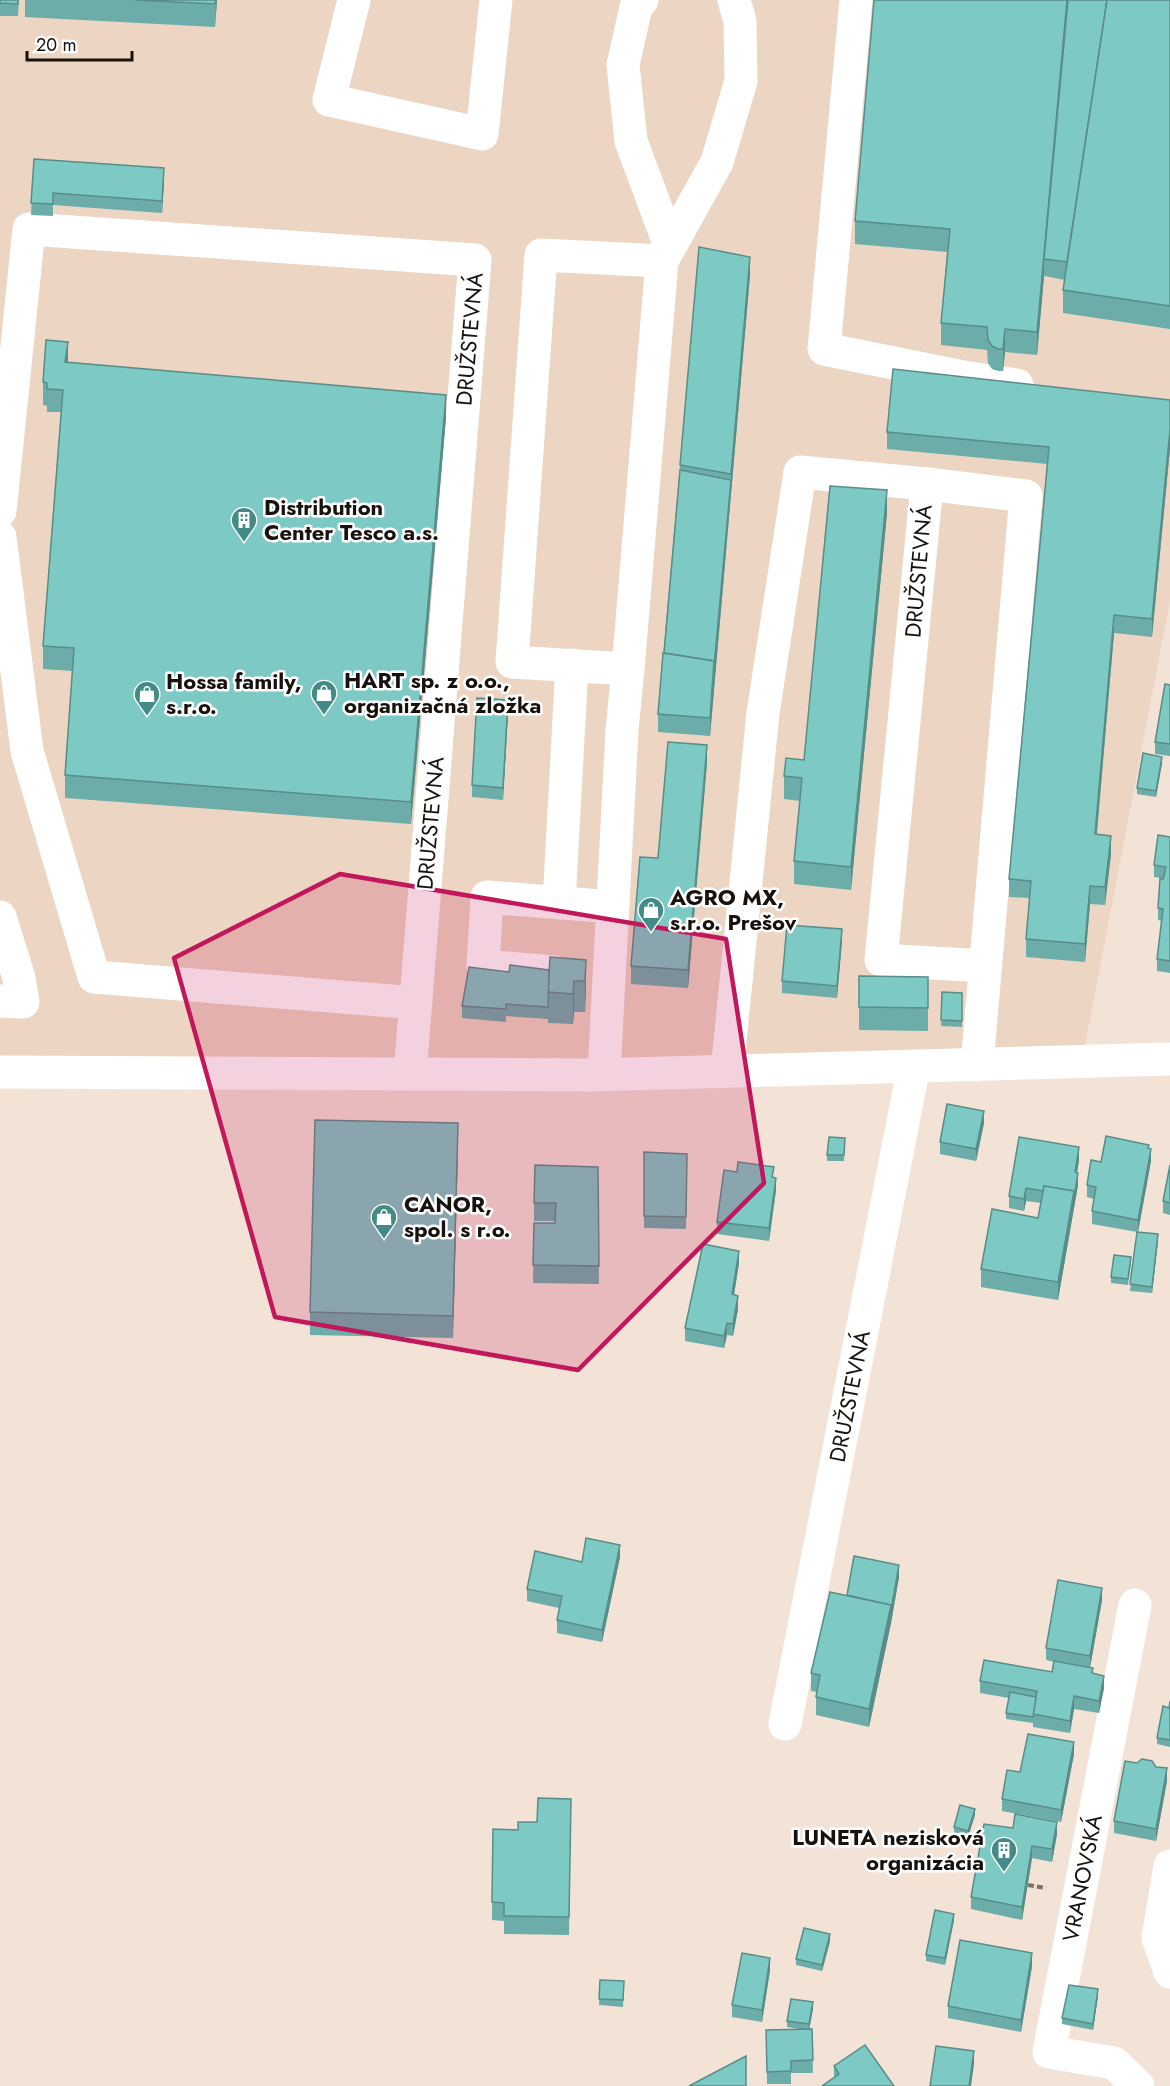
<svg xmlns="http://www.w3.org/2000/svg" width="1170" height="2086" viewBox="0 0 1170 2086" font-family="Jost,sans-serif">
  <rect width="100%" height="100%" fill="#f3e3d6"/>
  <polygon fill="#ecd6c3" points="0,0 1170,0 1170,601 1082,1061 0,1079"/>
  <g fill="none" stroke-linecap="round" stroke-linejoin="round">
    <polyline stroke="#7b7168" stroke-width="4" stroke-dasharray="6 3" stroke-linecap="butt" points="1028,1885 1046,1888"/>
    <g stroke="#fff" stroke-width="33">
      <polyline points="354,0 329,100 482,134 496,0"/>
      <polyline points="642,0 636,7 623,65 631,141 670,246"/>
      <polyline points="856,0 824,349 963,377 1017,385"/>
      <polyline points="662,261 717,162 741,81 740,21 734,0"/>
      <polyline points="927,484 1026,496 977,1065"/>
      <polyline points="0,511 29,229 475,260 410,1074"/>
      <polyline points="0,537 27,751 94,977 416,1003"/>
      <polyline points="559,903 572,665"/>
      <polyline points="0,917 19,978 23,1002 0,1001"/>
      <polyline points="554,972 483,966 487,897 613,907"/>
      <polyline points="727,1071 763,713 800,472 927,484 881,960 985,966"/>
      <polyline points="0,1072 592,1075 1170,1059"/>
      <polyline points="604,1074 622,730 628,669 662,261 541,255 512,662 628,669"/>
      <polyline points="1135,1605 1049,2052 1114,2063 1138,2086"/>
      <path id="s1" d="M785,1724L914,1066"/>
      <polyline points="1170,1866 1158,1938 1170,1972"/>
    </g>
  </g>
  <g fill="#6cada9">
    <polygon points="0,0 19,0 18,16 0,16"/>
    <polygon points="25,0 217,0 215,27 25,17"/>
    <polygon points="1170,0 1170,329 1063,313 1063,290 1065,280 1044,276 1037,355 1005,352 1003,371 998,371 992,369 988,363 987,350 941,345 941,323 947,252 855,244 855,221"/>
    <polygon points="34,159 164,181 162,213 53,205 53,216 31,215"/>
    <polygon points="750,275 710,736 658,732 658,714 680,465"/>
    <polygon points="68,363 446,417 411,824 65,798 65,775 73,671 43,669 43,646 61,412 47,412 47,406 43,405 43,382"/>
    <polygon points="887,432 1170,448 1152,637 1114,633 1097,834 1111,854 1105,905 1090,904 1085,962 1026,957 1026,939 1030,898 1009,897 1009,879 1047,464 887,449"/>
    <polygon points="887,513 851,890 794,884 794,861 800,801 784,799 784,776 804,760"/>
    <polygon points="1170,685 1170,756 1155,754 1155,742"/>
    <polygon points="508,713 503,800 472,797 472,785"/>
    <polygon points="707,762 688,988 631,984 631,966 658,858"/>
    <polygon points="1162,763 1156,797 1137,794 1137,788"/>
    <polygon points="1170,837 1170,973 1157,971 1157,959 1162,921 1158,920 1158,908 1163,878 1154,877 1154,865"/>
    <polygon points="842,941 837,998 782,993 782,981"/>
    <polygon points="586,960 585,1012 574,1012 573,1024 548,1023 548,1019 506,1016 506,1022 462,1018 462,1006 509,972 549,970"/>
    <polygon points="859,976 928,977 928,1031 859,1030"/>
    <polygon points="942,992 962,993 962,1027 941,1026"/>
    <polygon points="984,1123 976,1161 940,1154 940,1142"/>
    <polygon points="845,1138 844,1161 827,1161 827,1155"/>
    <polygon points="458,1146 453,1338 310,1335 310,1312"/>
    <polygon points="1149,1148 1151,1161 1138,1232 1158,1241 1152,1293 1130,1291 1137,1232 1092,1224 1092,1211 1094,1199 1087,1197 1087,1185 1101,1162"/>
    <polygon points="644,1152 687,1154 686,1229 644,1228"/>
    <polygon points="1079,1160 1077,1173 1078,1185 1058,1300 981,1287 981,1269 1038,1218 1041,1203 1026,1201 1024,1211 1009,1208 1009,1196"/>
    <polygon points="1170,1165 1170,1215 1163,1213 1163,1201"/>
    <polygon points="598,1167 599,1284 533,1283 534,1223 555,1223 555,1221 534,1221 534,1203"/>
    <polygon points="774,1178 776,1190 769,1241 717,1234 717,1222"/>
    <polygon points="739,1263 734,1295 738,1309 733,1336 727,1335 724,1348 685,1341 685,1328"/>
    <polygon points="1131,1263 1128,1285 1111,1283 1111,1277"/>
    <polygon points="620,1557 602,1642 557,1633 557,1620 559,1608 527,1601 527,1589 582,1562"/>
    <polygon points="899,1577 891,1623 869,1727 816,1715 816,1697 817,1692 811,1691 811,1673 847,1595"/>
    <polygon points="1102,1600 1090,1667 1093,1673 1104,1688 1099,1713 1074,1709 1070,1733 1033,1727 1033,1723 1006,1719 1006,1713 1009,1698 980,1693 980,1681 1052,1672 1054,1662 1046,1660 1046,1648"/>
    <polygon points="1170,1701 1170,1747 1157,1744 1157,1738 1169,1708"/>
    <polygon points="1074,1754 1061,1822 1002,1811 1002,1799 1020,1772"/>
    <polygon points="1137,1763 1167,1781 1156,1841 1114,1833 1114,1821"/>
    <polygon points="571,1799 569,1935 504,1934 504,1921 492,1920 493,1829 518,1830 537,1822"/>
    <polygon points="975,1815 968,1837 954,1833 954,1827"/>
    <polygon points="984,1824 1057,1834 1052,1862 1032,1858 1022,1920 971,1909 971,1897"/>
    <polygon points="954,1920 945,1965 926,1961 926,1955"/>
    <polygon points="830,1941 822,1971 796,1965 796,1959"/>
    <polygon points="1032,1966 1021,2032 948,2018 948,2006"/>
    <polygon points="770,1970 762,2022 732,2017 732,2005"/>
    <polygon points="600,1980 624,1981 623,2007 599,2005"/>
    <polygon points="1098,1996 1093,2030 1062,2024 1062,2018"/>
    <polygon points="813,2009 809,2029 812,2029 813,2073 791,2073 791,2084 767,2084 766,2030 800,2029 787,2027 787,2021"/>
    <polygon points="834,2066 894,2086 834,2078"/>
  </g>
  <g fill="#588d89">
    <polygon points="216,0 217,0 215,27"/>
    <polygon points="1067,0 1044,259 1044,276 1037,355 1037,332"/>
    <polygon points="164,168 164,181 162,213 162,201"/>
    <polygon points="750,257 750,275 710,736 710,718"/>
    <polygon points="1005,329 1005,352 1003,371 1003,349"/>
    <polygon points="68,342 68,364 65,362"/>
    <polygon points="446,395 446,417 411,824 411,802"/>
    <polygon points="1170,417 1170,448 1152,637 1152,619"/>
    <polygon points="887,490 887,513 851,890 851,867"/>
    <polygon points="1114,615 1114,633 1095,852 1095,834"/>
    <polygon points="508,700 508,713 503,800 503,788"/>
    <polygon points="707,745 707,762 688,988 688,970"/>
    <polygon points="1162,757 1162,763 1156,797 1156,791"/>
    <polygon points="1111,836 1111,854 1105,905 1105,887"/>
    <polygon points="1090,886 1090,904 1085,962 1085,944"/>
    <polygon points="842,929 842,941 837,998 837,986"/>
    <polygon points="586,960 586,990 585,1012 585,981"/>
    <polygon points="574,981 574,1012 573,1024 573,994"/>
    <polygon points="984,1111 984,1123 976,1161 976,1149"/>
    <polygon points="458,1123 458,1146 453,1338 453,1316"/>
    <polygon points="1079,1147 1079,1160 1075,1185 1075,1172"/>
    <polygon points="1151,1149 1151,1161 1138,1232 1138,1220"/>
    <polygon points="1078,1173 1078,1185 1058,1300 1058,1282 1074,1191"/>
    <polygon points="776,1178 776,1190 769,1241 769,1228"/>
    <polygon points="1026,1188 1026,1201 1024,1211 1024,1199"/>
    <polygon points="1158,1234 1158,1241 1152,1293 1152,1287"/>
    <polygon points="739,1251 739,1263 732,1307 732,1294"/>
    <polygon points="738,1296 738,1309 733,1336 733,1324"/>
    <polygon points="727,1323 727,1335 724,1348 724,1336"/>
    <polygon points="620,1545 620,1557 602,1642 602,1630"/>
    <polygon points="899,1565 899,1577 891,1623 869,1727 869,1709"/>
    <polygon points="1102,1588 1102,1600 1090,1668 1090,1656"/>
    <polygon points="1104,1676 1104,1688 1099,1713 1099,1701"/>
    <polygon points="1074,1696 1074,1709 1070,1733 1070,1721"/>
    <polygon points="1074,1742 1074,1754 1061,1822 1061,1810"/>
    <polygon points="1167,1768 1167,1781 1156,1841 1156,1829"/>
    <polygon points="975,1809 975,1815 968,1837 968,1831"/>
    <polygon points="1057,1822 1057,1834 1052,1862 1052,1849"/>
    <polygon points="1032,1846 1032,1858 1022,1920 1022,1907"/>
    <polygon points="954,1914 954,1920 945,1965 945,1958"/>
    <polygon points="830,1934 830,1941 822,1971 822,1965"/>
    <polygon points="1032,1953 1032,1966 1021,2032 1021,2020"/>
    <polygon points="770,1958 770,1970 762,2022 762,2010"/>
    <polygon points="1098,1989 1098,1996 1093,2030 1093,2024"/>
    <polygon points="813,2002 813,2009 809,2031 809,2024"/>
    <polygon points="974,2051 974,2064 971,2086 969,2086"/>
  </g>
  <g fill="#7dc9c4" stroke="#588d89" stroke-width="1.5">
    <polygon points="0,0 18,0 18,4 0,3"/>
    <polygon points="135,0 216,0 215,4"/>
    <polygon points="874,0 1067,0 1037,332 1005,329 1003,349 998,349 992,346 988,340 987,327 941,323 950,229 855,221"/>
    <polygon points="1068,0 1107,0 1067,262 1044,259"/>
    <polygon points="1107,0 1170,0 1170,306 1063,290"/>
    <polygon points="34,159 164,168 162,201 53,193 53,204 31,203"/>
    <polygon points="699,247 750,257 731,474 680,465"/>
    <polygon points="46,340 68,342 65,362 446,395 411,802 65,775 74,648 43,646 63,390 47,389 47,383 43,382"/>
    <polygon points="893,369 1170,400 1170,430 1152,619 1114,615 1095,834 1111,836 1105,887 1090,886 1085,944 1026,939 1031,881 1009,879 1049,447 887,432"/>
    <polygon points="680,470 731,480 714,667 714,661 664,653"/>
    <polygon points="830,486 887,490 851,867 794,861 802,778 784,776 786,758 804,760"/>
    <polygon points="663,653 714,661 710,718 658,714"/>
    <polygon points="1165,684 1170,685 1170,744 1155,742"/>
    <polygon points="477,698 508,700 503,788 472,785"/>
    <polygon points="668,742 707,745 688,970 631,966 640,857 658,858"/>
    <polygon points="1143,753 1162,757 1156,791 1137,788"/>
    <polygon points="1158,835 1170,837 1170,961 1157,959 1163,909 1158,908 1160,878 1163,879 1166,867 1154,865"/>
    <polygon points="787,925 842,929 837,986 782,981"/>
    <polygon points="550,957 586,960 585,981 574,981 573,994 548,992"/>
    <polygon points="510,965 549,970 548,1007 506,1004 506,1009 462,1006 469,967 509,972"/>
    <polygon points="859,976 928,977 928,1008 859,1007"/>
    <polygon points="942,992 962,993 962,1021 941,1020"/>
    <polygon points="947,1104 984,1111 976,1149 940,1142"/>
    <polygon points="315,1120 458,1123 453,1316 310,1312"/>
    <polygon points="1106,1136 1149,1145 1148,1148 1151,1149 1138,1220 1092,1211 1096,1187 1087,1185 1091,1160 1101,1162"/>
    <polygon points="829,1137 845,1138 844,1155 827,1155"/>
    <polygon points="1019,1137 1079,1147 1075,1172 1078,1173 1074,1197 1074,1191 1044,1186 1043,1191 1026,1188 1024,1199 1009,1196"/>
    <polygon points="644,1152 687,1154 686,1217 644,1216"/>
    <polygon points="738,1162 774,1167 772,1177 776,1178 769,1228 717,1222 724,1170 737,1172"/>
    <polygon points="535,1165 598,1167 599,1266 533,1265 534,1223 555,1223 556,1203 534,1203"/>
    <polygon points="1170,1165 1170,1203 1163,1201"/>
    <polygon points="1044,1186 1074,1191 1058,1282 981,1269 992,1209 1038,1218"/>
    <polygon points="1137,1232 1158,1234 1152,1287 1130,1284"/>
    <polygon points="703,1244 739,1251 732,1294 738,1296 733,1324 727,1323 724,1336 685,1328"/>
    <polygon points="1114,1255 1131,1257 1128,1279 1111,1277"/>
    <polygon points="586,1538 620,1545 602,1630 557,1620 562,1596 527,1589 535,1551 582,1562"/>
    <polygon points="854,1556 899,1565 891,1610 891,1605 847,1595"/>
    <polygon points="1058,1580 1102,1588 1090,1656 1046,1648"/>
    <polygon points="830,1592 891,1605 869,1709 816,1697 820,1675 811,1673"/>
    <polygon points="984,1660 1052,1672 1054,1661 1093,1668 1092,1673 1104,1676 1099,1701 1074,1696 1070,1721 1033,1714 1037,1691 980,1681"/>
    <polygon points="1010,1692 1036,1697 1033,1717 1006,1713"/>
    <polygon points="1170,1701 1170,1740 1157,1738 1163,1706 1169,1708"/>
    <polygon points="1028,1734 1074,1742 1061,1810 1002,1799 1007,1770 1020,1772"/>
    <polygon points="1142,1759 1152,1761 1156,1767 1167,1768 1156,1829 1114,1821 1125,1761 1137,1763"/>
    <polygon points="538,1798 571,1799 569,1917 504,1916 504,1903 492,1902 493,1829 518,1830 518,1822 537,1822"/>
    <polygon points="960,1805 975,1809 968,1831 954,1827"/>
    <polygon points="1015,1814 1057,1822 1052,1849 1032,1846 1022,1907 971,1897 984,1824 1013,1828"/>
    <polygon points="935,1910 954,1914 945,1958 926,1955"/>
    <polygon points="804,1928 830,1934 822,1965 796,1959"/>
    <polygon points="960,1940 1032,1953 1021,2020 948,2006"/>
    <polygon points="742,1953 770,1958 762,2010 732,2005"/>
    <polygon points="600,1980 624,1981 623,2000 599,1999"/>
    <polygon points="1069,1985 1098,1989 1093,2024 1062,2018"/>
    <polygon points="791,1999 813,2002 809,2024 787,2021"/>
    <polygon points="812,2029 813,2060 791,2061 791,2071 767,2072 766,2030"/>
    <polygon points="865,2045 894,2086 822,2086 839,2074 834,2066"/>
    <polygon points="936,2046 974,2051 969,2086 930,2086"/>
    <polygon points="746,2056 746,2086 689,2086"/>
  </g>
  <path fill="#c2185b" fill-opacity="0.2" stroke="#c2185b" stroke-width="4.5" stroke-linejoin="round" d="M340,874L726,939L764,1183L578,1370L275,1317L174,958Z"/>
  <defs>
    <g id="building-pin" transform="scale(1.35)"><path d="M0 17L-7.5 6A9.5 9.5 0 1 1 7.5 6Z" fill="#448b87" stroke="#fff"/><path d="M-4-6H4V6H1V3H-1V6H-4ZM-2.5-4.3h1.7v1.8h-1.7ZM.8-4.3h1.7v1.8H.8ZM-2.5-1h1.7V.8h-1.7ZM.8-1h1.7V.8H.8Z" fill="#fff"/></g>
    <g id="shop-pin" transform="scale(1.35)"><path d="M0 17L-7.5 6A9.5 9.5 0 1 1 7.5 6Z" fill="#448b87" stroke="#fff"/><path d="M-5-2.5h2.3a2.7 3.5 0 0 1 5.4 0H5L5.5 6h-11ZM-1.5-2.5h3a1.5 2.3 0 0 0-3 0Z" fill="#fff"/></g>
  </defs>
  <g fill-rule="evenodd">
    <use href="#building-pin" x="244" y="520"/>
    <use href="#shop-pin" x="324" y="693"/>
    <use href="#shop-pin" x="147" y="694"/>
    <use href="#shop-pin" x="651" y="910"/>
    <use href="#shop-pin" x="384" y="1217"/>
    <use href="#building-pin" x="1004" y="1850"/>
  </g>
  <g text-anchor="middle" stroke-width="5" stroke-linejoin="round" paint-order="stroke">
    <g font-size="22" fill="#17120d" stroke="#fff">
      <text transform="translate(469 339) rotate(-85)" y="8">DRUŽSTEVNÁ</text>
      <text transform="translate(918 571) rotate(-85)" y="8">DRUŽSTEVNÁ</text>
      <text transform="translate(430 823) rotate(-85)" y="8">DRUŽSTEVNÁ</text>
      <text dy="8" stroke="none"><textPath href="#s1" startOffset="334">DRUŽSTEVNÁ</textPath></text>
      <text transform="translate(1082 1878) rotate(-79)" y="8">VRANOVSKÁ</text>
    </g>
    <g font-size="22" font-weight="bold" fill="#17120d" stroke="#fff" text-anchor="start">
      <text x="264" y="515">Distribution<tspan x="264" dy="25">Center Tesco a.s.</tspan></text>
      <text x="344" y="688">HART sp. z o.o.,<tspan x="344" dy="25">organizačná zložka</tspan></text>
      <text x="166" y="689">Hossa family,<tspan x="166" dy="25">s.r.o.</tspan></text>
      <text x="670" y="905">AGRO MX,<tspan x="670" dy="25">s.r.o. Prešov</tspan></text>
      <text x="404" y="1212">CANOR,<tspan x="404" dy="25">spol. s r.o.</tspan></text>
      <text x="984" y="1845" text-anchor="end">LUNETA nezisková<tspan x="984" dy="25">organizácia</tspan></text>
    </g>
  </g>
  <path d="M27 51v9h105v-9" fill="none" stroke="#17120d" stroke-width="3"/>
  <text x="36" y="51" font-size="18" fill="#17120d" stroke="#ffffff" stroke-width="4.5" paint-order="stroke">20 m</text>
</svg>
